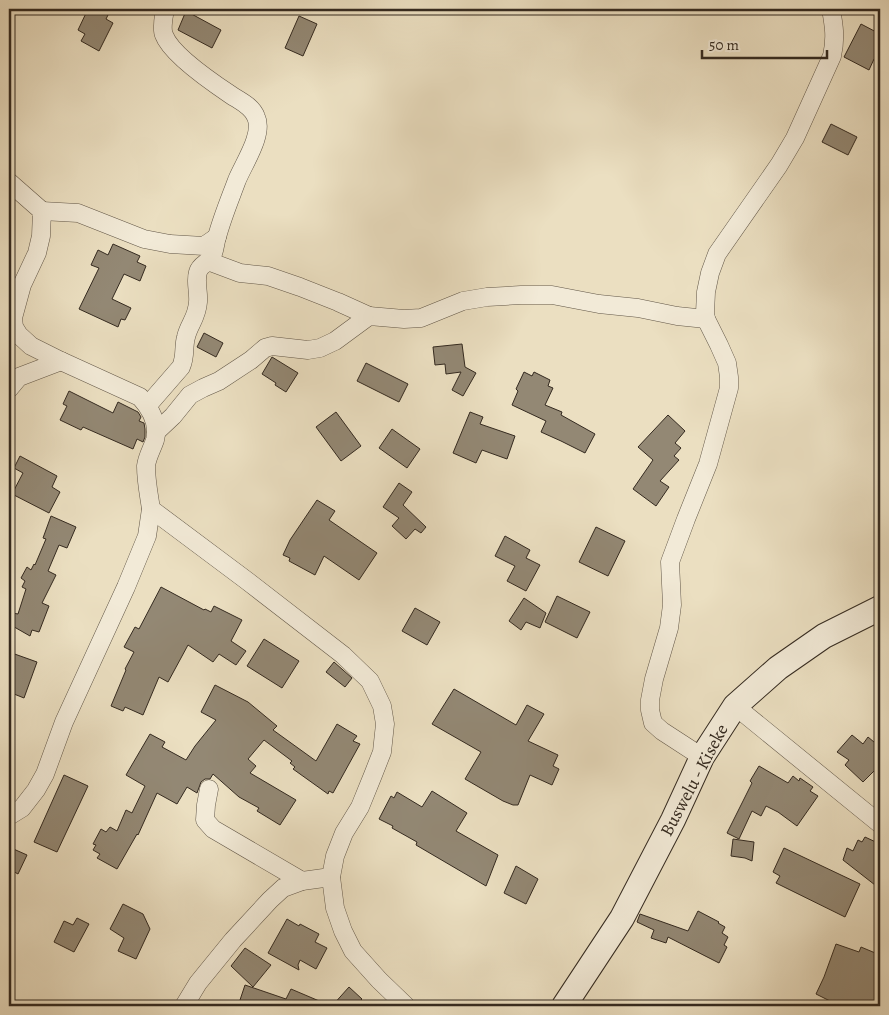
<svg xmlns="http://www.w3.org/2000/svg" width="889" height="1015" viewBox="0 0 889 1015" font-family="Alegreya,serif">
  <rect width="100%" height="100%" fill="#ebdfc1"/>
  <filter id="stains"><feTurbulence type="fractalNoise" baseFrequency=".004" numOctaves="4"/><feColorMatrix values="0 0 0 0 .2 0 0 0 0 .09 0 0 0 0 .02 0 0 0 .5 -.17"/></filter>
  <radialGradient id="worn" r=".72"><stop offset=".6" stop-color="#630" stop-opacity="0"/><stop offset="1" stop-color="#630" stop-opacity=".3"/></radialGradient>
  <g fill="#938874" stroke="#342a20">
    <polygon points="88,9 96,9 108,15 106,19 113,23 99,51 81,41 85,34 78,30"/>
    <polygon points="186,11 221,30 212,48 178,30"/>
    <polygon points="299,16 317,24 303,56 285,48"/>
    <polygon points="861,24 880,34 880,62 874,59 869,70 844,57"/>
    <polygon points="831,124 857,137 848,155 822,142"/>
    <polygon points="113,244 140,256 137,262 146,266 140,281 124,274 112,299 131,308 125,320 121,319 118,327 79,309 99,268 91,265 98,250 108,255"/>
    <polygon points="204,333 223,343 216,357 197,347"/>
    <polygon points="462,344 465,367 476,373 463,396 452,390 461,372 446,374 445,364 435,365 433,347"/>
    <polygon points="272,357 298,373 286,392 275,385 276,383 262,374"/>
    <polygon points="366,363 408,384 399,402 357,381"/>
    <polygon points="524,372 532,376 534,372 550,380 548,386 553,388 545,405 562,412 561,415 595,434 585,453 561,441 541,432 546,421 512,405 518,391 516,389"/>
    <polygon points="69,391 113,413 118,402 138,412 141,417 139,421 144,423 145,429 145,437 143,442 137,439 133,449 83,427 81,430 60,420 67,406 63,404"/>
    <polygon points="336,412 361,446 341,461 316,427"/>
    <polygon points="470,412 483,417 480,424 515,436 507,459 482,450 476,463 453,453"/>
    <polygon points="668,415 685,431 675,443 681,448 674,456 679,460 660,481 669,487 656,506 633,489 653,460 638,447"/>
    <polygon points="392,429 420,449 407,468 379,448"/>
    <polygon points="20,456 57,476 52,487 60,492 49,513 12,494 23,473 14,468"/>
    <polygon points="399,483 412,492 403,505 426,527 421,533 415,529 406,539 392,526 399,518 383,507"/>
    <polygon points="317,500 335,511 329,520 377,553 359,580 324,556 315,575 289,561 290,558 283,555 290,540"/>
    <polygon points="51,516 76,527 67,548 59,545 48,571 56,575 42,603 49,606 39,632 32,630 30,636 9,624 9,620 12,613 18,614 26,589 22,587 25,581 21,578 27,567 31,570 34,564 35,565 46,539 43,538"/>
    <polygon points="596,527 625,541 608,576 579,562"/>
    <polygon points="505,536 530,550 526,558 540,565 526,591 507,581 515,566 495,556"/>
    <polygon points="161,587 204,610 205,609 211,612 214,606 242,620 231,641 246,651 236,665 219,654 213,662 188,645 168,682 159,677 143,715 125,707 123,711 111,706 126,670 125,669 134,652 124,647 135,627 139,629"/>
    <polygon points="557,596 590,612 577,638 545,622"/>
    <polygon points="524,598 546,613 540,628 526,622 521,630 509,621"/>
    <polygon points="415,608 440,622 427,645 402,631"/>
    <polygon points="264,639 299,661 282,688 247,666"/>
    <polygon points="9,652 37,662 24,698 9,692"/>
    <polygon points="334,662 352,678 345,687 326,672"/>
    <polygon points="215,685 248,702 277,726 273,730 316,761 337,724 357,736 353,741 360,744 333,793 329,791 328,794 293,769 295,767 290,763 292,761 264,740 248,759 256,766 250,773 296,800 280,825 257,811 259,808 239,797 213,774 210,779 205,779 201,782 197,793 187,787 177,804 157,793 138,835 137,834 117,869 97,858 100,854 93,850 96,845 93,844 101,829 106,832 110,827 117,831 126,810 132,813 145,786 126,775 150,734 165,742 162,747 186,760 195,746 216,720 201,712"/>
    <polygon points="454,689 516,725 527,705 544,714 528,741 558,755 553,766 559,769 552,785 530,775 518,805 513,805 503,801 465,779 481,752 432,724"/>
    <polygon points="852,735 863,744 868,737 880,747 880,765 863,782 845,765 849,760 837,752"/>
    <polygon points="759,766 788,783 793,776 799,781 800,778 813,787 810,791 818,796 797,826 778,812 766,806 761,816 752,811 739,839 727,833 752,783 750,781"/>
    <polygon points="64,775 88,786 57,852 34,842"/>
    <polygon points="432,791 467,813 456,831 498,855 486,886 416,845 417,842 392,828 393,826 379,819 391,796 394,798 397,792 422,807"/>
    <polygon points="865,837 880,844 880,875 875,885 843,860 847,848 853,851 858,840 862,842"/>
    <polygon points="733,839 754,842 752,861 745,858 731,856"/>
    <polygon points="9,847 27,855 18,874 9,869"/>
    <polygon points="784,848 860,884 845,917 776,883 780,876 773,872"/>
    <polygon points="516,866 538,879 526,904 504,893"/>
    <polygon points="123,904 143,914 150,929 136,959 118,951 124,938 110,929"/>
    <polygon points="698,911 719,922 718,923 725,927 722,933 728,937 724,945 727,947 719,963 668,937 666,943 651,938 654,930 637,922 640,914 688,931"/>
    <polygon points="77,918 89,924 74,952 54,942 64,921 73,925"/>
    <polygon points="287,919 299,926 300,924 319,934 315,942 327,948 316,969 300,960 298,965 299,970 268,953"/>
    <polygon points="836,944 859,952 861,947 880,955 880,1006 840,1006 816,994 824,977"/>
    <polygon points="245,948 271,965 253,987 231,966"/>
    <polygon points="245,985 286,999 291,989 331,1006 238,1006"/>
    <polygon points="349,987 362,999 355,1006 332,1006"/>
  </g>
  <g fill="none" stroke-linecap="round" stroke-linejoin="round">
    <g stroke="#625748" stroke-width="19">
      <g id="street">
        <path d="M9,182L42,211L41,236L37,253L22,285L13,318L14,327L19,335L31,346L61,361L140,397C150,408 159,424 155,440C152,449 147,457 146,466C146,481 149,495 151,509L246,580L343,655L370,681L382,706L385,724L382,752L373,775L360,807L344,833L335,856L331,877L335,908L343,931L353,951L379,980L406,1006"/>
        <polyline points="42,211 78,213 144,239 170,244 204,246 217,237"/>
        <polyline points="208,261 240,273 268,276 300,287 338,302 369,316"/>
        <polyline points="9,389 19,377 61,361"/>
        <path d="M148,405L181,367C186,356 183,348 186,337C189,324 197,318 198,302C199,292 195,282 198,272C200,264 209,263 212,256C215,250 215,243 217,237C222,218 230,199 237,180C244,163 264,134 256,117C252,106 240,101 231,95C213,83 171,54 164,35C161,28 164,16 165,9"/>
        <polyline points="156,432 173,416 190,395 203,388 219,381 251,360 265,348 272,346 308,350 320,348 335,341 369,316 404,319 421,318 463,301 487,297 521,295 552,295 599,304 638,308 677,316 706,319"/>
        <polyline points="735,706 880,824"/>
        <path d="M702,757L662,731L653,723L650,710V700L654,679L669,628L672,605L670,562L686,519L708,464L729,388V377L727,363L719,345L706,319L705,313L706,292L710,273L717,254L779,165L795,138L832,56C836,38 834,26 831,9"/>
        <polyline points="209,789 206,805 205,820 213,829 302,881"/>
        <polyline points="9,816 22,808 36,790 45,774 64,722 126,587 147,536 151,509"/>
        <polyline points="184,1006 198,983 233,940 270,900 283,888 302,881 331,877"/>
      </g>
    </g>
    <g stroke="#342a20" stroke-width="26">
      <polyline id="secondary" points="564,1006 622,918 673,820 702,757 735,706 778,668 824,636 880,608"/>
    </g>
    <use href="#street" stroke="#f2ead7" stroke-width="18"/>
    <use href="#secondary" stroke="#f2ead7" stroke-width="24"/>
  </g>
  <g text-anchor="middle" stroke-width="4" stroke-linejoin="round" paint-order="stroke">
    <g font-size="18" fill="#342a20" stroke="#f2ead7">
      <text transform="translate(694 780) rotate(-62)" y="6">Buswelu - Kiseke</text>
    </g>
  </g>
  <rect width="889" height="1015" fill="none" stroke="#ebdfc1" stroke-width="30"/>
  <rect x="10" y="10" width="869" height="995" fill="none" stroke="#342a20" stroke-width="2.5"/>
  <rect x="15" y="15" width="859" height="985" fill="none" stroke="#342a20"/>
  <path d="M702 50v8h125v-8" fill="none" stroke="#342a20" stroke-width="2.5"/>
  <text x="709" y="50" font-size="15" fill="#342a20" stroke="#f2ead7" stroke-width="4" paint-order="stroke">50 m</text>
  <rect width="100%" height="100%" filter="url(#stains)"/>
  <rect width="100%" height="100%" fill="url(#worn)"/>
</svg>
